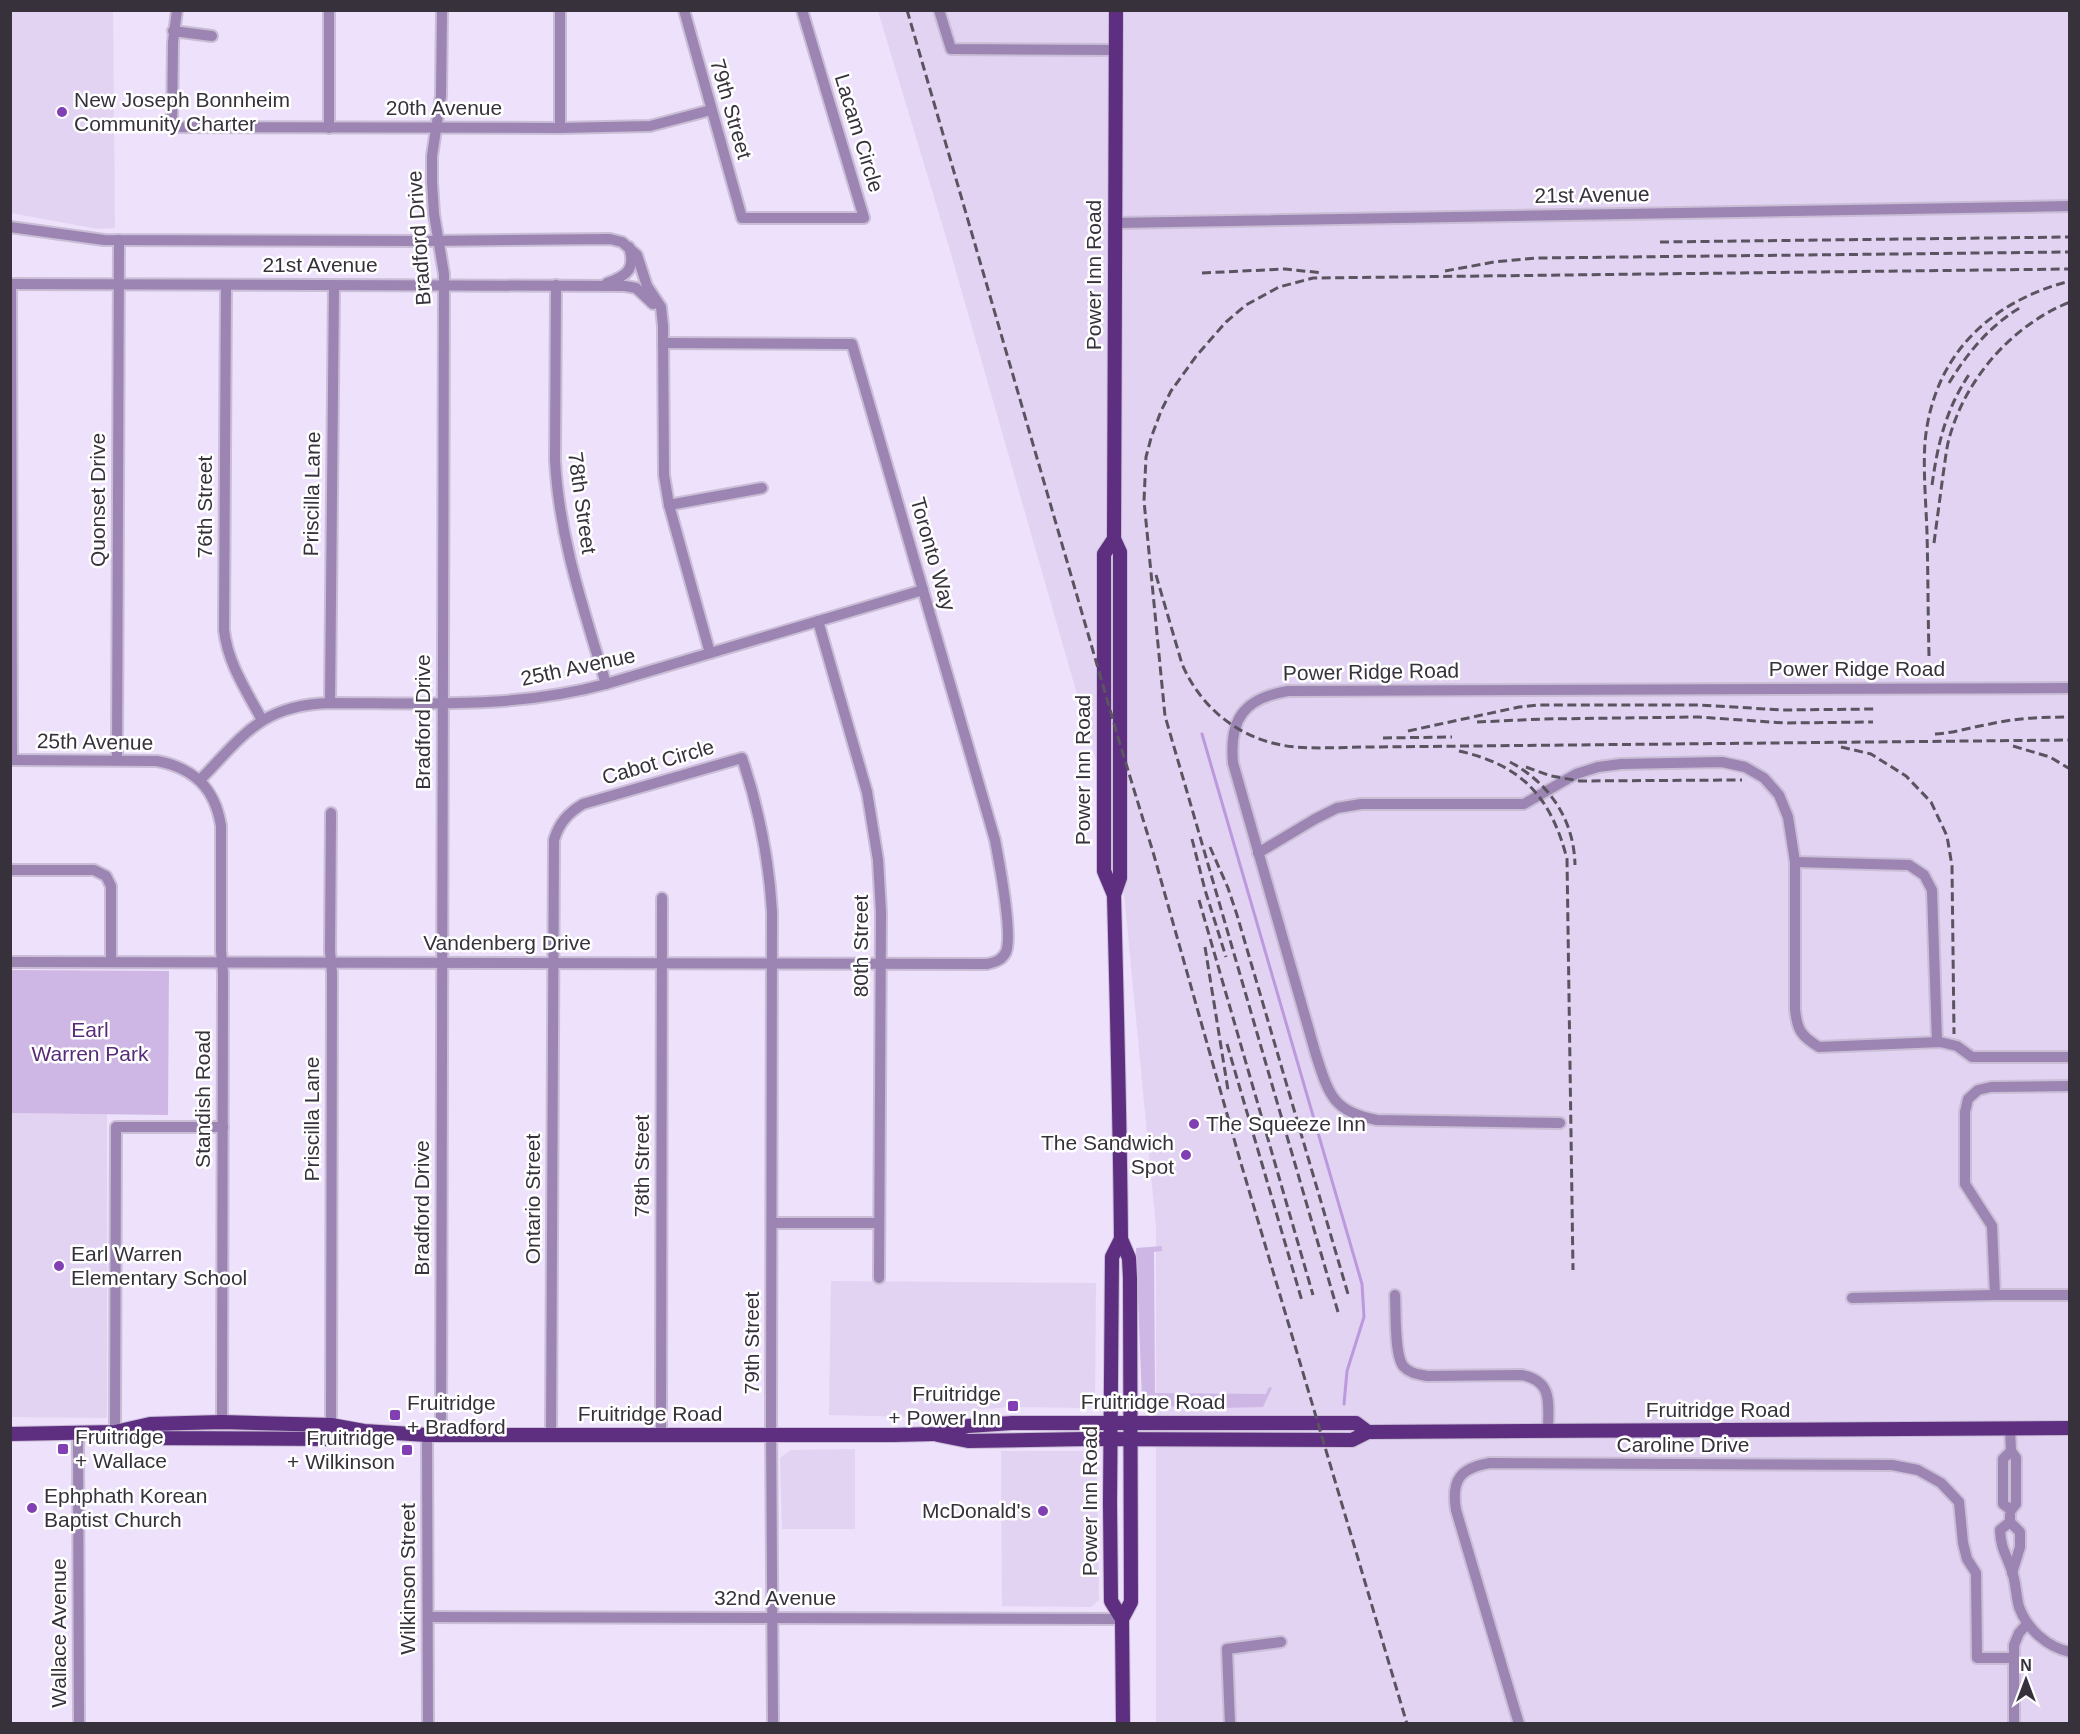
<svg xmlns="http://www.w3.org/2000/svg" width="2080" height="1734" viewBox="0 0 2080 1734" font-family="Helvetica,sans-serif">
  <rect width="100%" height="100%" fill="#eee1fb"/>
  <g fill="#e2d3f2">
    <polygon points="10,11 113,11 115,228 98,229 11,213"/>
    <polygon points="878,11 2069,11 2069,1723 1156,1723 1156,1227 1119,841 949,247"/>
    <polygon points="11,1113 107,1114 107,1418 11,1417"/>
    <polygon points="831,1281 1096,1283 1095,1401 1085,1408 1007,1407 912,1417 829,1415"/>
    <polygon points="855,1449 855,1529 782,1529 780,1458 791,1450"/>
    <polygon points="1001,1451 1086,1451 1097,1464 1099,1600 1091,1607 1002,1606"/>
  </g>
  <g fill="#ceb7e5">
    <polygon points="11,970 169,971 168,1115 11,1113"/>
    <polygon points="1162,1246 1162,1251 1154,1252 1155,1393 1266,1394 1269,1387 1272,1388 1263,1407 1221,1408 1219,1400 1205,1403 1204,1408 1145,1405 1142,1399 1136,1248"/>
  </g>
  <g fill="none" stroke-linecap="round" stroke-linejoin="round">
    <polyline stroke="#bb99dc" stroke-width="3" points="1202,734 1362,1284 1364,1317 1347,1371 1344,1404"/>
    <g stroke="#c9bed5" stroke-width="14">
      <g id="minor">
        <polyline points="177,10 173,42 172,127 560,128 650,126 711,110"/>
        <polyline points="329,10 329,128"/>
        <polyline points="684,10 742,218 864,218 802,10"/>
        <polyline points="939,10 951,49 1116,50"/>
        <polyline points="173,31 212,36"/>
        <polyline points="560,128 560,10"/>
        <polyline points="1116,223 2070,206"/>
        <polyline points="10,227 104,240 426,241 610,239 622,242 637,255 647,286 661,307 663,326 664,475 669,505 710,653"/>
        <path d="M607,283C627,276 636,269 629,247"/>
        <polyline points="10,284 625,286 636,288 653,304"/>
        <polyline points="11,284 12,760"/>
        <path d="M226,285L224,630C228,664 246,690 262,720"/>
        <path d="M556,285L555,460C559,538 584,610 606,684"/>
        <polyline points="669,505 762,488"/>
        <polyline points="818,621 867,792 878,860 881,912 879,1278"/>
        <polyline points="330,703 334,285"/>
        <path d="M10,760L157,761C194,768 215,788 221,826V951L223,973L222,1422"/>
        <polyline points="117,760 119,240"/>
        <path d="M200,780C244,735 261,705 330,703C424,703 514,709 606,684L923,590"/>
        <path d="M1258,853L1315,819L1337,808L1361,804H1524L1576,774L1598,767L1621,764L1722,762L1745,767L1764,778L1779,795L1788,817L1795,862V1009C1797,1030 1801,1036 1819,1047L1940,1042L1957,1046L1972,1057H2070"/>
        <polyline points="1795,862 1909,865 1924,875 1932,890 1937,1042"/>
        <polyline points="10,870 94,870 106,876 111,886 111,962"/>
        <path d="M10,962L987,964C996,962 1002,960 1006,952C1013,934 999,861 995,840L852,344L663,343"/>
        <path d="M1560,1123L1377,1120C1333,1112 1329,1095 1316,1055L1233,763C1229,719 1244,698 1288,691L2070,688"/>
        <polyline points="772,1223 879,1223"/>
        <path d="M1395,1295C1396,1311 1394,1357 1404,1367C1411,1374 1418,1374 1427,1376L1521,1375C1554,1380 1548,1405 1548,1432"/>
        <polyline points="1995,1295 1992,1226 1965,1184 1965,1112 1968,1099 1978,1090 1991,1087 2070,1086"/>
        <polyline points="1852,1298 1995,1295 2070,1295"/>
        <polyline points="331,1425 332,973 330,951 331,813"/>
        <polyline points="2010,1428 2011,1451 2003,1459 2003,1504 2011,1510"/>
        <polyline points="115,1432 116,1127 223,1127"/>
        <polyline points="78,1434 79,1724"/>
        <polyline points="427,1435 428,1724"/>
        <polyline points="441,1435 444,274 434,214 432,182 432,156 441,96 442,10"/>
        <path d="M551,1435L554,840C559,823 568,813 583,804L742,758C759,809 769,859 772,912L771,1424L773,1724"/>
        <polyline points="661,1435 662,898"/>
        <polyline points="2011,1510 2016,1504 2016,1458 2011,1451"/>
        <polyline points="2010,1515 2010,1522 2020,1532 2020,1547 2012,1573"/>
        <path d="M2010,1522L2000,1530C2001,1552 2008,1556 2013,1575C2016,1585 2016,1596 2019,1607C2027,1629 2047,1647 2070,1652"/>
        <polyline points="428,1617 1122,1619"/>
        <polyline points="1230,1724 1227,1649 1281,1642"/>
        <path d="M1519,1724L1456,1510C1451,1480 1460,1468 1490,1463L1892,1465L1918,1470L1941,1483L1959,1502L1963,1543L1967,1559L1976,1573L1977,1658H2014"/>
        <polyline points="2014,1724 2014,1645 2019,1633 2027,1624"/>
      </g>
    </g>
    <g stroke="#c9bed5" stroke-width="16">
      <g id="major">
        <path d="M1116,10L1114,539L1120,552V878L1114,895C1117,1010 1120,1124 1121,1239L1129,1258L1130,1278L1131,1602L1122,1619"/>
        <polyline points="1114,539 1104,554 1104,871 1114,895"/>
        <polyline points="1121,1239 1112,1257 1110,1502 1111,1601 1122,1619 1123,1724"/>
        <polyline points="10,1434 115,1432 150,1424 222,1422 331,1425 364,1431 427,1435 893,1435 935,1434 968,1426 1012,1423 1356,1423 1368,1432"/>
        <polyline points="121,1434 143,1438 333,1439 359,1432"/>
        <polyline points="938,1435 968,1441 1087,1439 1352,1440 1368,1432 2070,1428"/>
      </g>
    </g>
    <use href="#minor" stroke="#9c84b3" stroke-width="10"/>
    <use href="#major" stroke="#5e2e81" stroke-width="14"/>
    <g stroke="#5a5461" stroke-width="3" stroke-dasharray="9 4.5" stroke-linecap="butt">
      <polyline points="907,10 1120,744 1153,852 1240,1160 1407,1724"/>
      <polyline points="1660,242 2070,237"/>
      <polyline points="1445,271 1494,262 1537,258 2070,252"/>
      <polyline points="1202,273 1285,269 1323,273"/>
      <path d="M1949,383C1968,352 1991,324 2023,306"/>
      <path d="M1932,485C1938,442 1946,409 1970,373"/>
      <path d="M1934,543C1937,520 1940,498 1943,475C1945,463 1946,450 1949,439C1965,379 2012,325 2070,302"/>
      <path d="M1156,575L1182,664C1202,711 1245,743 1296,747C1321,749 1346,747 1371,747L2070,740"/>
      <path d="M1929,656C1928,615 1928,574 1927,533C1926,503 1923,471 1925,442C1933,356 1989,302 2070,281"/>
      <polyline points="1477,722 1543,719 1698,717 1785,723 1873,722"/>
      <polyline points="1408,731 1519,707 1539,705 1700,705 1783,710 1875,709"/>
      <path d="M1935,734C1954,733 1972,727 1990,724C2016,718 2043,717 2070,717"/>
      <polyline points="1383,738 1452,737"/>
      <polyline points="2013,746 2050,757 2070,769"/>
      <polyline points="1841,747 1871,754 1906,776 1931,802 1947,836 1952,866 1954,1034"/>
      <path d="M1459,751C1522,765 1551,797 1567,859L1573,1270"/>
      <path d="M1510,762C1549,783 1574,819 1575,865"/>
      <polyline points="1526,767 1551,776 1580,781 1742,780"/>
      <polyline points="1192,839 1205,890 1226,957"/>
      <polyline points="1210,847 1228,888 1237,915 1348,1294"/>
      <polyline points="1199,900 1313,1295"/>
      <polyline points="1205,947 1228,1090"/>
      <polyline points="1227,1044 1302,1301"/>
      <polyline points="1338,1312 1165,716 1144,501 1146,457 1151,438 1161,411 1171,391 1197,355 1226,322 1246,305 1279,287 1313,278 2070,269"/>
    </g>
  </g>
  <g fill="#823fb3" stroke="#fff" stroke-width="2">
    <circle cx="62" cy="112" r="6"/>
    <circle cx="1194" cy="1124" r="6"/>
    <circle cx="1186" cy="1155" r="6"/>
    <circle cx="59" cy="1266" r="6"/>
    <rect x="1007" y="1400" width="12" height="12" rx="3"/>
    <rect x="389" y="1409" width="12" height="12" rx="3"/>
    <rect x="57" y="1443" width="12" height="12" rx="3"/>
    <rect x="401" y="1444" width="12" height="12" rx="3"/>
    <circle cx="32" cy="1508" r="6"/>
    <circle cx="1043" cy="1511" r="6"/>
  </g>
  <g text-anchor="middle" stroke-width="5" stroke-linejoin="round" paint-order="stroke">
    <g font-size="21" fill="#36313b" stroke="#fff" text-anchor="start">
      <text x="74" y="107">New Joseph Bonnheim<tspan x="74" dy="24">Community Charter</tspan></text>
      <text x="1206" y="1131">The Squeeze Inn</text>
      <text x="1174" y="1150" text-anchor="end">The Sandwich<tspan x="1174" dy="24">Spot</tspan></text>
      <text x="71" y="1261">Earl Warren<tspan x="71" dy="24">Elementary School</tspan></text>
      <text x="1001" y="1401" text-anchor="end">Fruitridge<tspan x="1001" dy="24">+ Power Inn</tspan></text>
      <text x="407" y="1410">Fruitridge<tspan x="407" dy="24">+ Bradford</tspan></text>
      <text x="75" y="1444">Fruitridge<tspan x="75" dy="24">+ Wallace</tspan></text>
      <text x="395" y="1445" text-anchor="end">Fruitridge<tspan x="395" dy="24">+ Wilkinson</tspan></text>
      <text x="44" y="1503">Ephphath Korean<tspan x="44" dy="24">Baptist Church</tspan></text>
      <text x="1031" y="1518" text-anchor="end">McDonald's</text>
    </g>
    <g font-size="21" fill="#36313b" stroke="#fff">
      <text x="444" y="115">20th Avenue</text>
      <text transform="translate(731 109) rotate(74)" y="7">79th Street</text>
      <text transform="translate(859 133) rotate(73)" y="7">Lacam Circle</text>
      <text transform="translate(1592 195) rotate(-1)" y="7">21st Avenue</text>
      <text transform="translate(419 238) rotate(-94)" y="7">Bradford Drive</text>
      <text x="320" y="272">21st Avenue</text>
      <text transform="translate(1094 275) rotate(-90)" y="7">Power Inn Road</text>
      <text transform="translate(312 494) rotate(-89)" y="7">Priscilla Lane</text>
      <text transform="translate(98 500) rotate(-90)" y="7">Quonset Drive</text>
      <text transform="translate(582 503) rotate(82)" y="7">78th Street</text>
      <text transform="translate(205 507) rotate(-90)" y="7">76th Street</text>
      <text transform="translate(933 554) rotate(74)" y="7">Toronto Way</text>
      <text transform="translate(578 667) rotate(-12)" y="7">25th Avenue</text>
      <text x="1857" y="676">Power Ridge Road</text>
      <text transform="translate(1371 672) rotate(-1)" y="7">Power Ridge Road</text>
      <text transform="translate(423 722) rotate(-90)" y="7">Bradford Drive</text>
      <text transform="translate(95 742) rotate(1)" y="7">25th Avenue</text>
      <text transform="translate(658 762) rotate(-16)" y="7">Cabot Circle</text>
      <text transform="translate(1083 770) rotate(-90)" y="7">Power Inn Road</text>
      <text x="507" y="950">Vandenberg Drive</text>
      <text transform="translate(861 946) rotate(-90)" y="7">80th Street</text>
      <text transform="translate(203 1099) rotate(-90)" y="7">Standish Road</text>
      <text transform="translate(312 1119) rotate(-90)" y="7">Priscilla Lane</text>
      <text transform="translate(642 1166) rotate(-90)" y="7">78th Street</text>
      <text transform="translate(533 1199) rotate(-90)" y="7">Ontario Street</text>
      <text transform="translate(422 1208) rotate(-90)" y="7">Bradford Drive</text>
      <text transform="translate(752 1343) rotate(-90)" y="7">79th Street</text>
      <text x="1153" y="1409">Fruitridge Road</text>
      <text x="1718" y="1417">Fruitridge Road</text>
      <text x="650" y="1421">Fruitridge Road</text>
      <text x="1683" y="1452">Caroline Drive</text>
      <text transform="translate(1090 1501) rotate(-90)" y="7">Power Inn Road</text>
      <text transform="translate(408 1579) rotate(-90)" y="7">Wilkinson Street</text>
      <text x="775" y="1605">32nd Avenue</text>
      <text transform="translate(59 1633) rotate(-90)" y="7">Wallace Avenue</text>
    </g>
    <g font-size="21" fill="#572b79" stroke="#fff">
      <text x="90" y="1037">Earl<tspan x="90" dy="24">Warren Park</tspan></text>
    </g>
  </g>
  <rect width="2080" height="1734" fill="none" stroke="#36313b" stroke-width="24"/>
  <g transform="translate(2026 1680)" stroke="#ffffff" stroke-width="4.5" paint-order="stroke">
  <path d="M0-4.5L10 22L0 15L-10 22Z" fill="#36313b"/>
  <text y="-9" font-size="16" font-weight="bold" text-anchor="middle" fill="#36313b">N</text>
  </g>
</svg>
